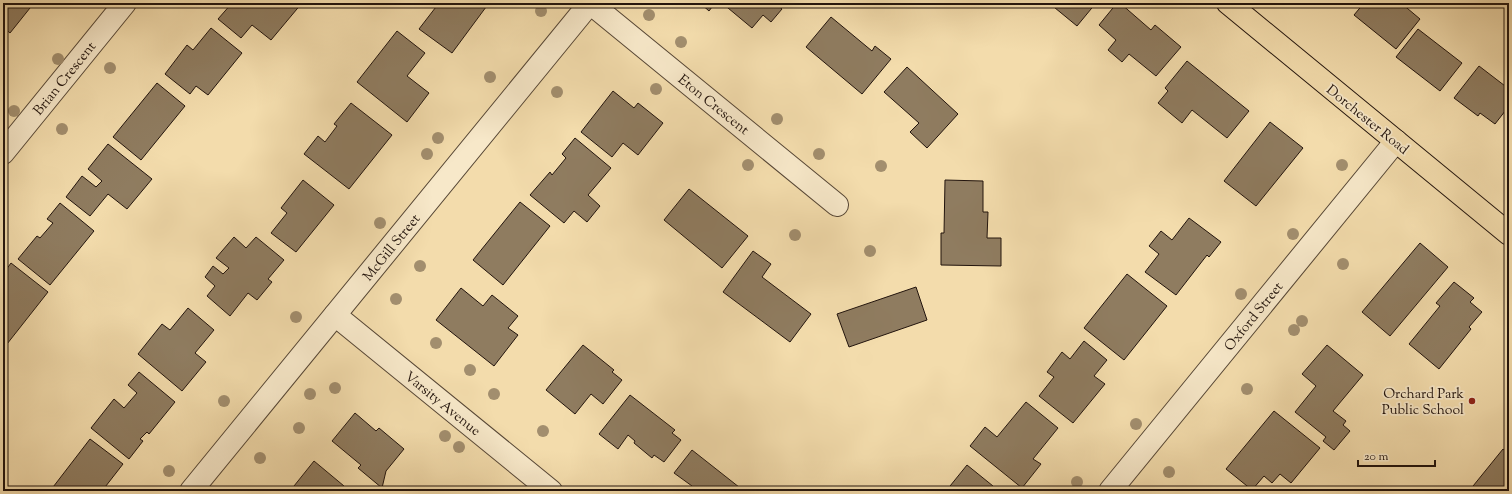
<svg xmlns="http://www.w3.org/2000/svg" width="1512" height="494" viewBox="0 0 1512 494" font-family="'Sorts Mill Goudy',serif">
  <rect width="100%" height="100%" fill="#f3dcac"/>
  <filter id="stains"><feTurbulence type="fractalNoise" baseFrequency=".005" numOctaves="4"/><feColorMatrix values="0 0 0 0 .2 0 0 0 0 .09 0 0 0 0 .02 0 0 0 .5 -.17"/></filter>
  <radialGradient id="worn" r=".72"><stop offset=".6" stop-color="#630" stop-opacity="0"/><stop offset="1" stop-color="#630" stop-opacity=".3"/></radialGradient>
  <g fill="#8f7c60" stroke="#22140d">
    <polygon points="3,3 34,3 10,33 3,27"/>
    <polygon points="232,3 302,3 271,40 252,25 241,38 218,19"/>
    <polygon points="439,3 443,5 445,3 489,3 452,53 419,29"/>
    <polygon points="700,3 715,3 709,11"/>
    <polygon points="722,3 775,3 782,9 771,22 763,15 752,28"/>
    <polygon points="1049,3 1096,3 1077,26"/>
    <polygon points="1117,3 1120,3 1151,30 1155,25 1181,47 1156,76 1129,54 1122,62 1108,50 1116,40 1099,25"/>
    <polygon points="1364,3 1401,3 1420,19 1396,49 1354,15"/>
    <polygon points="831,17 872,51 875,46 891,59 862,94 806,47"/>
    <polygon points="211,28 242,53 208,95 196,86 190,94 165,74 187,45 193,50"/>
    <polygon points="1418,29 1462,63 1440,91 1396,57"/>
    <polygon points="397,31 425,53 407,76 429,93 407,122 357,82"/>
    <polygon points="1187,61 1249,111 1227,138 1192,110 1182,123 1158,103 1168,91 1165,88"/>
    <polygon points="1479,66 1509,89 1509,106 1495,124 1480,113 1478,116 1454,98"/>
    <polygon points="907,67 958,114 927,148 910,132 919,123 884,92"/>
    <polygon points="157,83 185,106 141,160 113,137"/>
    <polygon points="613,91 634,108 638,103 663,123 638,155 623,143 612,157 581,132"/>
    <polygon points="351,103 392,135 349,189 304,154 318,136 325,142 337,126 334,124"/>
    <polygon points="1270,122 1303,148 1256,206 1224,181"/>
    <polygon points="575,138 611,168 588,195 600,206 587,222 574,211 564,223 530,195 550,172 552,175 566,158 562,154"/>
    <polygon points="108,144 152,179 127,209 108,194 90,216 66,197 82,176 96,187 102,181 88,169"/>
    <polygon points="303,180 334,205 296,252 271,233 287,213 281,208"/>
    <polygon points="945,180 983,181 983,212 988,212 987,238 1001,238 1001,266 941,265 941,233 944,233"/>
    <polygon points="689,189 748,236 722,268 664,220"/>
    <polygon points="520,202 550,226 503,285 473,260"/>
    <polygon points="60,203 94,231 50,285 18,259 37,236 40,238 53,223 47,219"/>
    <polygon points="1189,218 1221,242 1209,257 1207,255 1176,295 1145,272 1159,254 1149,246 1161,231 1172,240"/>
    <polygon points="234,237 246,248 256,237 284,260 268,279 272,282 257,300 248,293 230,316 207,296 215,286 205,277 213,266 223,274 229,268 216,258"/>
    <polygon points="1420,243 1448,267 1390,336 1362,312"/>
    <polygon points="753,251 771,264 762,277 811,314 790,342 723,292"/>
    <polygon points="11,263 48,292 7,344 3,341 3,274"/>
    <polygon points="1127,274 1167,306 1124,360 1084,328"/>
    <polygon points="1454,282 1474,298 1470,302 1482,312 1469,327 1471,329 1439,369 1409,344 1440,306 1436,303"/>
    <polygon points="916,287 927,320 849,347 837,314"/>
    <polygon points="461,288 483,306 492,295 518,316 508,328 518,335 494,366 436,320"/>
    <polygon points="188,308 214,330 195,353 206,362 182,391 138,354 162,324 170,330"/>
    <polygon points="1084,341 1107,360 1094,376 1105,384 1073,423 1039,396 1054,377 1047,372 1062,352 1070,359"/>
    <polygon points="583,345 614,370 612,372 622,380 603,404 591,394 575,414 546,390"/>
    <polygon points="1327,345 1363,375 1333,411 1346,421 1343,425 1350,431 1334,450 1323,441 1326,437 1295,412 1316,386 1302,374"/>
    <polygon points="139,372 175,402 149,434 147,432 140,439 143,441 129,459 91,428 114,399 124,408 137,393 128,385"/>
    <polygon points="630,395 675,430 672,433 681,440 664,462 654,455 652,458 634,443 635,441 628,435 618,449 599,434"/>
    <polygon points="1026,402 1058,428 1033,459 1041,464 1022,488 970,446 985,427 997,437"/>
    <polygon points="1274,411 1320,448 1291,483 1280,474 1272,483 1264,476 1252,490 1226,469"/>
    <polygon points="355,413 376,431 379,428 404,449 386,471 382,488 358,468 361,465 332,441"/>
    <polygon points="90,439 123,464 102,491 50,491"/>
    <polygon points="1503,449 1509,454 1509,491 1469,491"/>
    <polygon points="692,450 744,491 688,491 692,486 674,473"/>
    <polygon points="314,461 344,486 339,491 290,491"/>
    <polygon points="967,465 993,486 990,491 946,491"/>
  </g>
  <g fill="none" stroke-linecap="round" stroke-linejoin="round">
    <g stroke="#564635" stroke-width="24">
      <g id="minor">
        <polyline points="590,3 837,205"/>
        <polyline points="3,153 125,3"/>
        <polyline points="335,315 551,491"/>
        <polyline points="191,491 590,3"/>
        <polyline points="1110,491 1396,141"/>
      </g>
    </g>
    <g stroke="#22140d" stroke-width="24">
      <polyline id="major" points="1228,3 1509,234"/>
    </g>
    <use href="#minor" stroke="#f7e8c9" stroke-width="22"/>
    <use href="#major" stroke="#f3dcac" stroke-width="22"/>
  </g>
  <g fill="#a28e6e">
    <circle cx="541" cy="11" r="6"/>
    <circle cx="649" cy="15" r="6"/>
    <circle cx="681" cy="42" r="6"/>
    <circle cx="58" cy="59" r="6"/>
    <circle cx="110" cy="68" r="6"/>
    <circle cx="490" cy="77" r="6"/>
    <circle cx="656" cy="89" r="6"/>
    <circle cx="557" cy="92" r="6"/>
    <circle cx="14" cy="111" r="6"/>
    <circle cx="777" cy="119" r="6"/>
    <circle cx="62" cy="129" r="6"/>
    <circle cx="438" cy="138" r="6"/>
    <circle cx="427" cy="154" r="6"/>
    <circle cx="819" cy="154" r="6"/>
    <circle cx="748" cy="165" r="6"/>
    <circle cx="1342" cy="165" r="6"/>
    <circle cx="881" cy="166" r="6"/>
    <circle cx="380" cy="223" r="6"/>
    <circle cx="1293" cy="234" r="6"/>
    <circle cx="795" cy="235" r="6"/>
    <circle cx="870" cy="251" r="6"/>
    <circle cx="1343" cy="264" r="6"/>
    <circle cx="420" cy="266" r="6"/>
    <circle cx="1241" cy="294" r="6"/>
    <circle cx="396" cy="299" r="6"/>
    <circle cx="296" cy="317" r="6"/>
    <circle cx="1302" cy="321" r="6"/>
    <circle cx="1294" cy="330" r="6"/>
    <circle cx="436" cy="343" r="6"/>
    <circle cx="470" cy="370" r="6"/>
    <circle cx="335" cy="388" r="6"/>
    <circle cx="1247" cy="389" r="6"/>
    <circle cx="310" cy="394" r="6"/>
    <circle cx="494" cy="394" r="6"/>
    <circle cx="224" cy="401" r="6"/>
    <circle cx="1136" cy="424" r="6"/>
    <circle cx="299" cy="428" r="6"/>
    <circle cx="543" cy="431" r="6"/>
    <circle cx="445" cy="436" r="6"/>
    <circle cx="459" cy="447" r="6"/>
    <circle cx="260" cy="458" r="6"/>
    <circle cx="169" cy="471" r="6"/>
    <circle cx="1169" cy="472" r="6"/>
    <circle cx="1077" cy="482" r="6"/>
  </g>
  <circle fill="#8f2418" stroke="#f7e8c9" stroke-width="1.5" cx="1472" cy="401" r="4"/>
  <g text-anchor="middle" stroke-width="3.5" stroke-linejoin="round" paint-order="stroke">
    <g font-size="14" fill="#22140d" stroke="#f7e8c9">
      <text transform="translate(64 78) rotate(-51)" y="5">Brian Crescent</text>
      <text transform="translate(714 104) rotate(39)" y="5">Eton Crescent</text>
      <text transform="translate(1368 119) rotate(39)" y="5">Dorchester Road</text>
      <text transform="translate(391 247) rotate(-51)" y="5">McGill Street</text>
      <text transform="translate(1253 316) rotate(-51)" y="5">Oxford Street</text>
      <text transform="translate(443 403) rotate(39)" y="5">Varsity Avenue</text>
    </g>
    <g font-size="14" fill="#22140d" stroke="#f7e8c9" text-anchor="end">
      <text x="1464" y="398">Orchard Park<tspan x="1464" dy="16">Public School</tspan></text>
    </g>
  </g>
  <rect width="1512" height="494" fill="none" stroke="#f3dcac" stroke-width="16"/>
  <rect x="4" y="4" width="1504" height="486" fill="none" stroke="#22140d" stroke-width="2"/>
  <rect x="8" y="8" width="1496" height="478" fill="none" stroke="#22140d"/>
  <path d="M1358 460v6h77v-6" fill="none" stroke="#22140d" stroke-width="2"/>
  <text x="1364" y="460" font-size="12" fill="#22140d" stroke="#f7e8c9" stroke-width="3" paint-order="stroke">20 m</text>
  <rect width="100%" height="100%" filter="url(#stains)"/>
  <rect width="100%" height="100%" fill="url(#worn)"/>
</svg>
